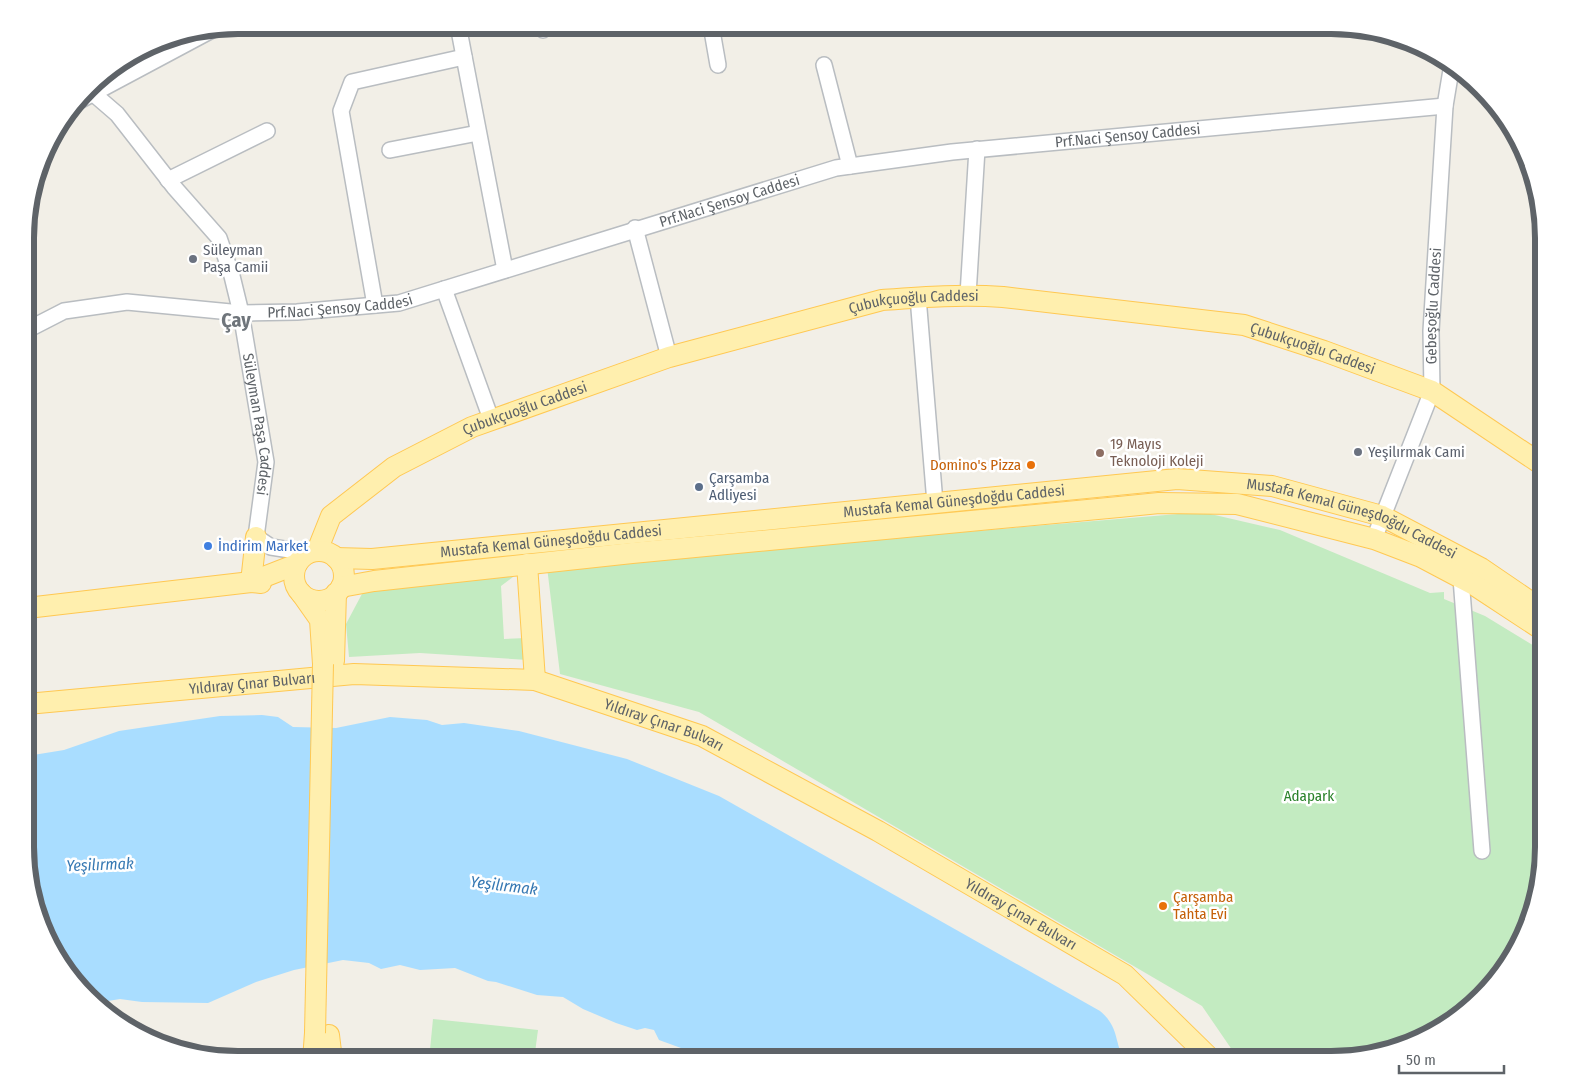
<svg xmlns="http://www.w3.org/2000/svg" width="1569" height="1085" viewBox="0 0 1569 1085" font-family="'Fira Sans Condensed',sans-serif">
  <rect width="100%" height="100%" fill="#f2efe7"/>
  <g fill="#c3ebc1">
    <polygon points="1202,512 1280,530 1430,593 1444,592 1444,599 1485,616 1544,652 1544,861 1533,916 1500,977 1426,1038 1332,1060 1239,1060 1202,1006 699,712 560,674 547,567"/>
    <polygon points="498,572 513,577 501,586 504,639 526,638 528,660 420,653 349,657 346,624 363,592"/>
    <polygon points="433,1019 538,1030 534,1060 429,1060"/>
  </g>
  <path fill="#a9ddff" d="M262,715L278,717L293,727L336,728L390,717L427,720L442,725L464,723L519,731L627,759L719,796L1100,1011C1119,1027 1114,1040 1124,1060H714L659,1040L654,1030L645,1028L637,1030L616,1023L583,1009L563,997L537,995L496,982L488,981L455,968L420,970L400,965L381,969L369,963L343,960L294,970L256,982L208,1003L142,1002L120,999L96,1003L53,954L27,875V756L64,750L119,731L220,716Z"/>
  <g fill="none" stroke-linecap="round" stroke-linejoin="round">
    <g stroke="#b9bdc1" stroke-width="18">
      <g id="minor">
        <polyline points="458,25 505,270"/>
        <polyline points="543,25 543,30"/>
        <polyline points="711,25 718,65"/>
        <polyline points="824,65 850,166"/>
        <path id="s1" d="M88,89L117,114L174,187L219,238L232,276L241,313L266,462L256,537L271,547L309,553"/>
        <polyline points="79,101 212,30"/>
        <polyline points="390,150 478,133"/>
        <polyline points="168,180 267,131"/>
        <polyline points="635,228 669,357"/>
        <polyline points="444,289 491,419"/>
        <polyline points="968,295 977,149"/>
        <polyline points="918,297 935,503"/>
        <polyline points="375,305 341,111 352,82 464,57"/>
        <path id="s2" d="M27,330L64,311L127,302L241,313L297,312L399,303L836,168L952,152L1445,106"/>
        <polyline points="1532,458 1544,443"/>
        <path id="s3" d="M1374,539L1432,391L1431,331L1445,106L1452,64"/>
        <polyline points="1461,578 1482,851"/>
      </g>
    </g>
    <g stroke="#ffc852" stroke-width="22">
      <g id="major">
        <polyline points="256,537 251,582 261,583"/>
        <path id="s4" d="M317,551L331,516L394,467L472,427L669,357L882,300C923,297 962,294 1003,297L1244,325L1324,351L1432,391L1544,466"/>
        <circle cx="319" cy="576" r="25"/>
        <path id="s5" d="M336,558L372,559L1177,479L1272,486L1382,516L1481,568L1544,611"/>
        <polyline points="527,564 535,680"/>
        <polyline points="341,587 374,581 632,553 1119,507 1159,503 1237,504 1374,539 1421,557 1474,585 1544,631"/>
        <polyline points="301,593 320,620 323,664"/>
        <polyline points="27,608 251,582 297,564"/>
        <polyline points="334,661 336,593"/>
        <path id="s6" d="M27,704L354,674L535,680L702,736L878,831L1125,975L1212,1060"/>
        <polyline points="329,1035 332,1060"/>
        <polyline points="313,1060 315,1033"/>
      </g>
    </g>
    <use href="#minor" stroke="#fff" stroke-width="15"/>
    <use href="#major" stroke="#ffefae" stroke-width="20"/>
    <g stroke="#ffc852" stroke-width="22" stroke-linecap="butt">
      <polyline id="major-bridge" points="315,1033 323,664"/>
    </g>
    <use href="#major-bridge" stroke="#ffefae" stroke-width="20"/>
  </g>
  <g fill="#6b7280" stroke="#fff" stroke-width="2">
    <circle cx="193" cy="259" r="5"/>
    <circle cx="1358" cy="452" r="5"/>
  </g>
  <circle fill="#8d6e63" stroke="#fff" stroke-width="2" cx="1100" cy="453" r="5"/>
  <g fill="#e8710a" stroke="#fff" stroke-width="2">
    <circle cx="1031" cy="465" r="5"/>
    <circle cx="1163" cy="906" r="5"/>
  </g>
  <circle fill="#5c6f8a" stroke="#fff" stroke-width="2" cx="699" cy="487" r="5"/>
  <circle fill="#3f7fe0" stroke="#fff" stroke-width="2" cx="208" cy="546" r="5"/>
  <g text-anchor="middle" stroke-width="5" stroke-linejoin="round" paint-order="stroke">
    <g font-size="15" fill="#5e6368" stroke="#fff">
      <text dy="5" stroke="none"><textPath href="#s2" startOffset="1129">Prf.Naci Şensoy Caddesi</textPath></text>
      <text dy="5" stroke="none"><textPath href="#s2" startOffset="724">Prf.Naci Şensoy Caddesi</textPath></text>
      <text dy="5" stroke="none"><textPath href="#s4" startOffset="666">Çubukçuoğlu Caddesi</textPath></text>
      <text dy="5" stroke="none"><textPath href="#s2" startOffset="319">Prf.Naci Şensoy Caddesi</textPath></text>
      <text dy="5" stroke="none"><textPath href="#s3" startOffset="244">Gebeşoğlu Caddesi</textPath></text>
      <text dy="5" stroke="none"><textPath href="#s4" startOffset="1071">Çubukçuoğlu Caddesi</textPath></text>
      <text dy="5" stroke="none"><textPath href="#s4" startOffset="261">Çubukçuoğlu Caddesi</textPath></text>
      <text dy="5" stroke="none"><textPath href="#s1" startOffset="390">Süleyman Paşa Caddesi</textPath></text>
      <text dy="5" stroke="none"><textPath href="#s5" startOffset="621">Mustafa Kemal Güneşdoğdu Caddesi</textPath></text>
      <text dy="5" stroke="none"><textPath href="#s5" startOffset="1026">Mustafa Kemal Güneşdoğdu Caddesi</textPath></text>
      <text dy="5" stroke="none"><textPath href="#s5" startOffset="216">Mustafa Kemal Güneşdoğdu Caddesi</textPath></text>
      <text dy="5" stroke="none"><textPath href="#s6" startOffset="226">Yıldıray Çınar Bulvarı</textPath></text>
      <text dy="5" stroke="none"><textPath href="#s6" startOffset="646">Yıldıray Çınar Bulvarı</textPath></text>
      <text dy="5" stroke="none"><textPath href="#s6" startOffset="1051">Yıldıray Çınar Bulvarı</textPath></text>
    </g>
    <g font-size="15" fill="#5b616d" stroke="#fff" text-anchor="start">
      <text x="203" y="255">Süleyman<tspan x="203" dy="17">Paşa Camii</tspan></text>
      <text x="1368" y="457">Yeşilırmak Cami</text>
    </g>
    <g font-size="15" fill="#785e54" stroke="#fff" text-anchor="start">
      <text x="1110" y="449">19 Mayıs<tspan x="1110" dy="17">Teknoloji Koleji</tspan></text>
    </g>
    <g font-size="15" fill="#c56008" stroke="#fff" text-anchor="end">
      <text x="1021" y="470">Domino's Pizza</text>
      <text x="1173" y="902" text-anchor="start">Çarşamba<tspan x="1173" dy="17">Tahta Evi</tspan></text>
    </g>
    <g font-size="15" fill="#4e5e75" stroke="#fff" text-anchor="start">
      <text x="709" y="483">Çarşamba<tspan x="709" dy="17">Adliyesi</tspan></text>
    </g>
    <g font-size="15" fill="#366cbe" stroke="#fff" text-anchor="start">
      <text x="218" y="551">İndirim Market</text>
    </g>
    <g font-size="15" fill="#2b822b" stroke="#fff">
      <text x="1309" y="801">Adapark</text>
    </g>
    <g font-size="16" font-style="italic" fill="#3779b3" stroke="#fff">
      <text transform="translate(100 864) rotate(-2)" y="6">Yeşilırmak</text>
      <text transform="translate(504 885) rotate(7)" y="6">Yeşilırmak</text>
    </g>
    <g font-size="20" font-weight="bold" fill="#6f757b" stroke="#fff">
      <text x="236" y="327">Çay</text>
    </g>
  </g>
  <path d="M0 0H1569V1085H0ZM238 34H1331A204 204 0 0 1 1535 238V847A204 204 0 0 1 1331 1051H238A204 204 0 0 1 34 847V238A204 204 0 0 1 238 34Z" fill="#fff" fill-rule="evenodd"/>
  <path fill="none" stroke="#5e6368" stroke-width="6" d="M238 34H1331A204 204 0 0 1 1535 238V847A204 204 0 0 1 1331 1051H238A204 204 0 0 1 34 847V238A204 204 0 0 1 238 34Z"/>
  <path d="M1399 1065v8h105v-8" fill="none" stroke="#5e6368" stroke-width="2.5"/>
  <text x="1406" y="1065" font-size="15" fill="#5e6368" stroke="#ffffff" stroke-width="4" paint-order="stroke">50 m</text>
</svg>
